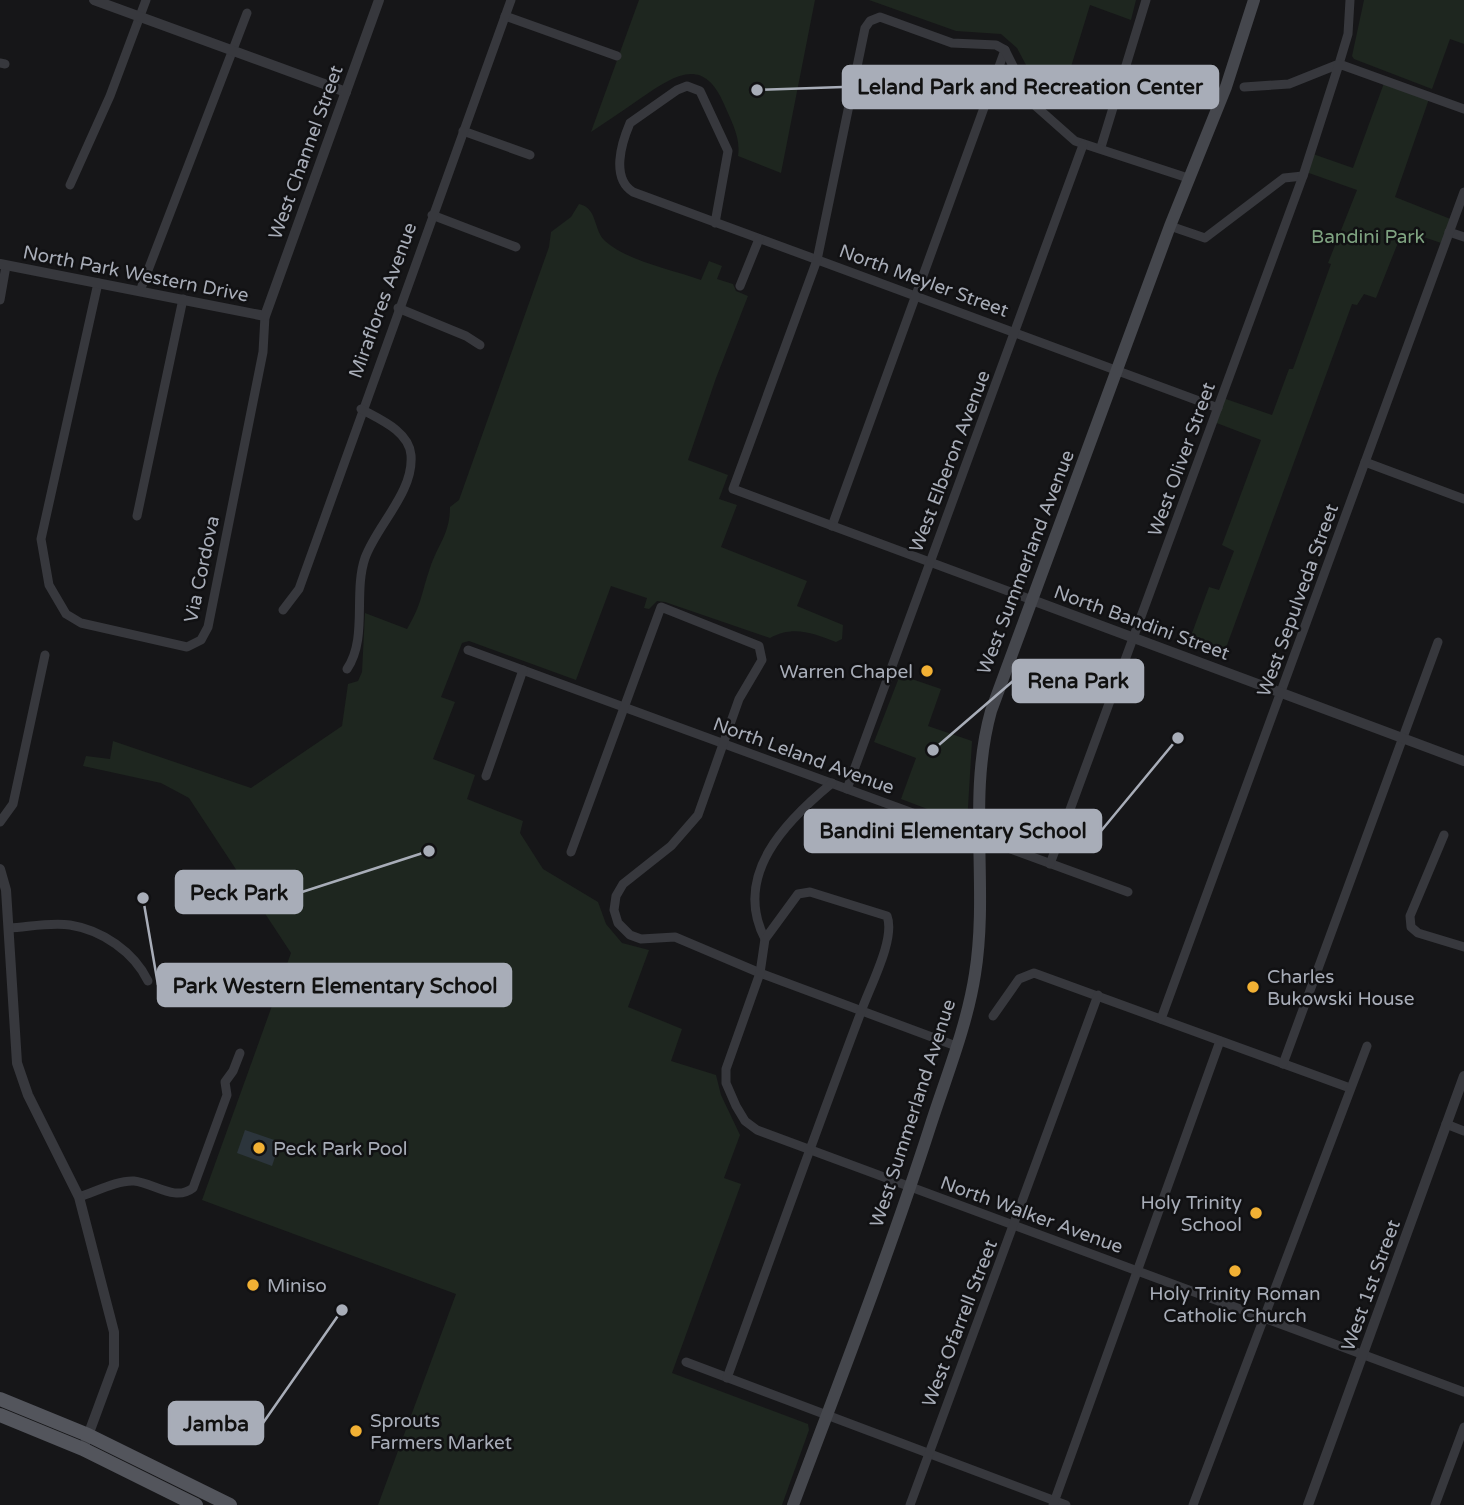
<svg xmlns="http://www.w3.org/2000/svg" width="1464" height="1505" viewBox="0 0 1464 1505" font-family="'Varela Round',sans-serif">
  <rect width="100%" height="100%" fill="#161618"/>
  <g fill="#1e261f">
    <path d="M639,0H815L781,173L738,156C741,137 731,121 724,104C703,55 674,76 641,98C625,109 608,121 591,132Z"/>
    <polygon points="869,0 1136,0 1131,20 1090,5 1058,109 1041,93 1017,48 1001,34 956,31"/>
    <polygon points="1364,0 1464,0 1464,44 1450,39 1432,89 1354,59 1352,56"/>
    <polygon points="1384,83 1429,99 1395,197 1453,220 1444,244 1403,230 1376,298 1364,294 1357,305 1352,304 1223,656 1188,644 1209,587 1219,590 1234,551 1222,545 1261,440 1214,422 1223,398 1272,415 1289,369 1293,369 1331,264 1328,263 1357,190 1306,172 1313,154 1353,168"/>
    <path d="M579,204C598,208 593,230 605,241C629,262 671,269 701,280L709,261L722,266L717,279L733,284L736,291L748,296L716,378L688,460L728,475L719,499L737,505L721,547L807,581L797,606L843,625L842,639L836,642C813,633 793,625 770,638L665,602L657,601L649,609L644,608L647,598L611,586L576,680L469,641L462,643L441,697L455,702L433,759L475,775L467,799L523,821L520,833L543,869L598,902L606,924L622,943L649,950L628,1007L682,1029L671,1061L716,1075L721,1095L740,1135L724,1178L741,1184L672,1373L808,1424L809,1430L782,1505H378L456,1294L202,1200L291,953L189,798L161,783L83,766L86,756L110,759L113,741L251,788L342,726L348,684L358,681L362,672L365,613L407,629C422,604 421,594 430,568C438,544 450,534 450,507L459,500L549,247L551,232L571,217Z"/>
    <polygon points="900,675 941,689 928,726 972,741 967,824 901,799 916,758 874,742"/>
  </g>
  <polygon fill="#2c353c" points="245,1130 280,1142 272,1166 237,1153"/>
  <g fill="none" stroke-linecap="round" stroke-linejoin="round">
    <g stroke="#37383d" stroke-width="9">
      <polyline points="505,16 617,56"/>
      <polyline points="0,63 5,64"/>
      <polyline points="1244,87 1289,84 1339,64 1348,34 1350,0"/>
      <polyline points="463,131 530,155"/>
      <polyline points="1101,147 1146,0"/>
      <polyline points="70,185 110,96 146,0"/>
      <polyline points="432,215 516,247"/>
      <path d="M715,223L728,151L700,91L687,86L677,90L630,123C621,144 611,178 633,192C828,264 1023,335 1218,408"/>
      <polyline points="1170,226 1205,238 1284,178 1303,176"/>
      <polyline points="1449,232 1464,237"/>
      <polyline points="98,283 41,539 49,585 66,614 81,623 187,647 201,640 208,627 263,352 265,316"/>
      <polyline points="740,286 759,239"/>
      <polyline points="140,291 247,13"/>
      <polyline points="0,300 6,266"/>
      <polyline points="398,308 466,336 480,345"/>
      <polyline points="1365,462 1464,499"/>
      <polyline points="137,516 183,299"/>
      <polyline points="832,526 1005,50"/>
      <polyline points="1032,600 733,489 817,260 865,28 870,21 880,17 952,43 996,45 1005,50 1031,102 1075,141 1188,178"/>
      <polyline points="283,610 299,589 511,0"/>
      <polyline points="468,650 1128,892"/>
      <path d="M347,669C368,638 353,593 365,558C377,525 414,492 411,455C409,431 379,419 361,409"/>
      <polyline points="486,776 523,670"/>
      <polyline points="847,789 1083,145"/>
      <polyline points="0,822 13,804 45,655"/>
      <polyline points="1444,835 1410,916 1411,927 1418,933 1464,947"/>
      <polyline points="571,852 661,607 759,646 762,660 739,699 698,815 671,846 623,884 616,896 614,910 618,923 630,935 641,939 675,937 760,973 956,1046"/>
      <polyline points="1050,864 1303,176 1339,64 1464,109"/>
      <path d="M9,928C28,927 51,922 70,925C102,930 134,952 148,981"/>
      <path d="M765,939C732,875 786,821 832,783"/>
      <polyline points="993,1016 1019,979 1034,973 1350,1088"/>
      <polyline points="1161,1019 1464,192"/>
      <polyline points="1283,1064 1438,642"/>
      <polyline points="1446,1124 1464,1131"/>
      <path d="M79,1197C95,1192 118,1180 134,1181C154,1183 175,1202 193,1188L227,1095L225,1082L233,1071L240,1053"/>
      <polyline points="686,1362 1066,1505"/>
      <path d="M727,1378C771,1256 815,1134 861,1012C869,988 896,939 887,916L810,892L798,894L765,939L760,973L726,1069V1083L736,1106L745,1121L757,1130L1464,1392"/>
      <polyline points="910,1505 1098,995"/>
      <polyline points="1053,1505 1220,1041"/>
      <polyline points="1193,1505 1367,1046"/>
      <polyline points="1435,1505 1464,1427"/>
    </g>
    <g stroke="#37383d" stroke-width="10">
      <polyline points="94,0 346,92"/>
      <polyline points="0,264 265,316 379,0"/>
      <polyline points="1032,600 1464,761"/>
      <polyline points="0,869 6,890 17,1063 28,1095 79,1197 114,1332 114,1365 83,1449"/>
      <polyline points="1308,1505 1464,1076"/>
    </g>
    <path stroke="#45474d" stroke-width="12" d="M793,1505C840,1380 889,1254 930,1127C946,1077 967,1026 975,974C989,887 967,797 991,711L1170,226L1226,87L1254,0"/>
    <g stroke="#53555c" stroke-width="14">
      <polyline points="0,1399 88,1435 230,1505"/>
      <polyline points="0,1415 83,1449 196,1505"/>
    </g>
  </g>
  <g fill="#f2b134" stroke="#111113" stroke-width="2.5">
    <circle cx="927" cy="671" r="7"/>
    <circle cx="1253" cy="987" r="7"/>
    <circle cx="259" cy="1148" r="7"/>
    <circle cx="1256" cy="1213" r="7"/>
    <circle cx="1235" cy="1271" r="7"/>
    <circle cx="253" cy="1285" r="7"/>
    <circle cx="356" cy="1431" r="7"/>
  </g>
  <g text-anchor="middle" stroke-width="5" stroke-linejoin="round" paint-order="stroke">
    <g font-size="19" fill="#a8adb8" stroke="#111113">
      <text transform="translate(305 152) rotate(-70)" y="7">West Channel Street</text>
      <text transform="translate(136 273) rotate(11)" y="7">North Park Western Drive</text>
      <text transform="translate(924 280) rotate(20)" y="7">North Meyler Street</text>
      <text transform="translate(382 300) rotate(-70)" y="7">Miraflores Avenue</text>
      <text transform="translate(1181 459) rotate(-70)" y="7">West Oliver Street</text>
      <text transform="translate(949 461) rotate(-69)" y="7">West Elberon Avenue</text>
      <text transform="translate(1025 562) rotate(-69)" y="7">West Summerland Avenue</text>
      <text transform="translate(201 569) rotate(-78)" y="7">Via Cordova</text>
      <text transform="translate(1297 600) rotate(-70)" y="7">West Sepulveda Street</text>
      <text transform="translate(1142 622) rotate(20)" y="7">North Bandini Street</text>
      <text transform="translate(804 755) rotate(20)" y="7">North Leland Avenue</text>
      <text transform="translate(912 1113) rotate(-72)" y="7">West Summerland Avenue</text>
      <text transform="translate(1032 1214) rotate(20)" y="7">North Walker Avenue</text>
      <text transform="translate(1370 1285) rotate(-70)" y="7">West 1st Street</text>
      <text transform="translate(959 1323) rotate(-69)" y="7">West Ofarrell Street</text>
    </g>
    <g font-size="19" fill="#7fa381" stroke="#111113">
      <text x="1368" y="243">Bandini Park</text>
    </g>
    <g font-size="19" fill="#a8adb8" stroke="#111113" text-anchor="start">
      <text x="913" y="678" text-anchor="end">Warren Chapel</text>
      <text x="1267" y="983">Charles<tspan x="1267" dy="22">Bukowski House</tspan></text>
      <text x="273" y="1155">Peck Park Pool</text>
      <text x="1242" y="1209" text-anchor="end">Holy Trinity<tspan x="1242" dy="22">School</tspan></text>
      <text x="267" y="1292">Miniso</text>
      <text x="1235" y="1300" text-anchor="middle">Holy Trinity Roman<tspan x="1235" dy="22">Catholic Church</tspan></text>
      <text x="370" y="1427">Sprouts<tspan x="370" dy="22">Farmers Market</tspan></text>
    </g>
  </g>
  <path fill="none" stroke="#a8adb8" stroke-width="2.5" d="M757 90L843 87M933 750L1013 681M1178 738L1101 831M429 851L302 892M143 898L158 985M342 1310L263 1423"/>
  <g fill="#a8adb8" stroke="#111113" stroke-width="2.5">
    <circle cx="757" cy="90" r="7"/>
    <circle cx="933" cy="750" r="7"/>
    <circle cx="1178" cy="738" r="7"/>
    <circle cx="429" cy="851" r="7"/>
    <circle cx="143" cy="898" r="7"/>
    <circle cx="342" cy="1310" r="7"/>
  </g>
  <g fill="#a8adb8" stroke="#a8adb8" stroke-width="2.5">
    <rect x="843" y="66" width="375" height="42" rx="7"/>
    <rect x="1013" y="660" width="130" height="42" rx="7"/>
    <rect x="805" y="810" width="296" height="42" rx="7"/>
    <rect x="176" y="871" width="126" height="42" rx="7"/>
    <rect x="158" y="964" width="353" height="42" rx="7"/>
    <rect x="169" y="1402" width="94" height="42" rx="7"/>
  </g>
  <g font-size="21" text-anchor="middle" font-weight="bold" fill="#111">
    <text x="1030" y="94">Leland Park and Recreation Center</text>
    <text x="1078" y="688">Rena Park</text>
    <text x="953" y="838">Bandini Elementary School</text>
    <text x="239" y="900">Peck Park</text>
    <text x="335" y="993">Park Western Elementary School</text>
    <text x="216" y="1431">Jamba</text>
  </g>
</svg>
